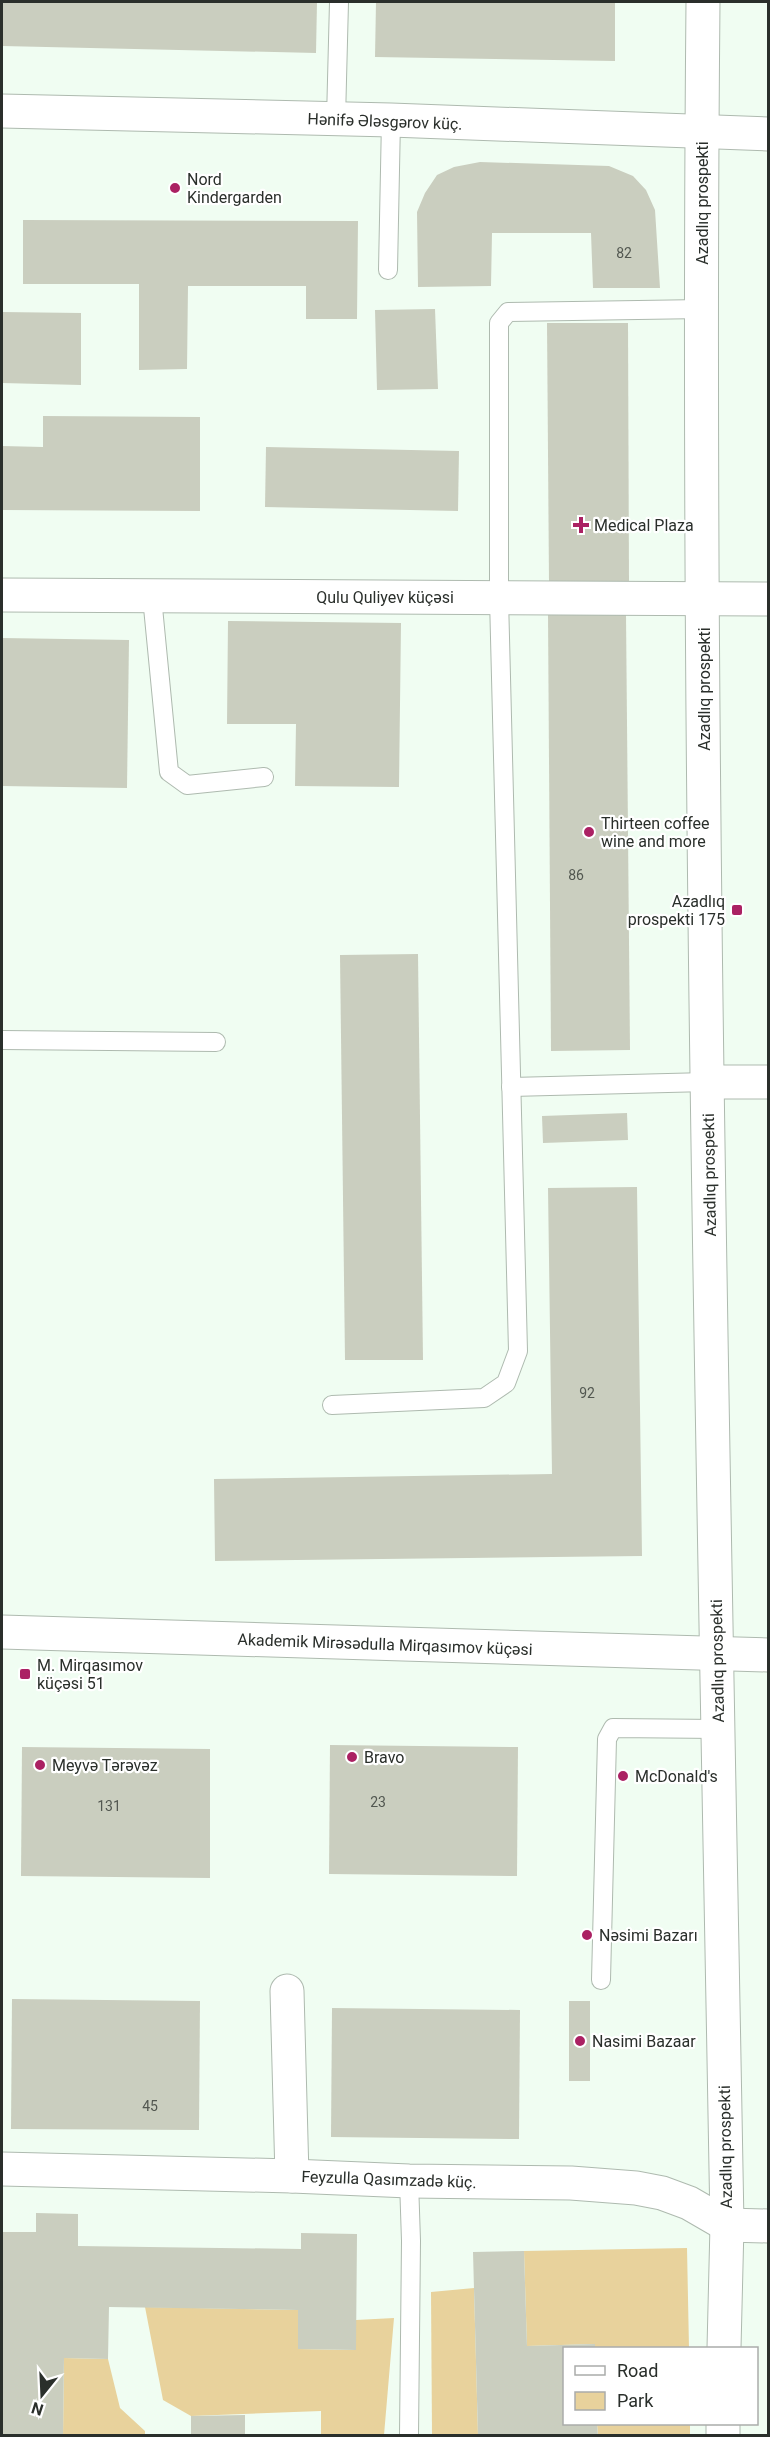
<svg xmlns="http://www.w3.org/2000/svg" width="770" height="2437" viewBox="0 0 770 2437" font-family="Roboto,sans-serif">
  <rect width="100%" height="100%" fill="#f0fdf2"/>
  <g fill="#e8d29c">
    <polygon points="687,2248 689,2348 595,2348 595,2344 527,2346 524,2251"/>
    <polygon points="474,2288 478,2435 432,2435 431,2292"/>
    <polygon points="145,2307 298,2310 298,2349 355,2350 356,2320 394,2318 384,2435 321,2435 321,2411 191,2416 163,2400"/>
    <polygon points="64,2358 108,2359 120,2408 145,2431 145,2435 63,2436"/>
    <polygon points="597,2424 690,2424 690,2435 598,2435"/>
  </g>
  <g fill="#cacebf">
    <polygon points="2,2 317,2 316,53 2,46"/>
    <polygon points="376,2 615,2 615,61 375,57"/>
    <polygon points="480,162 609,166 633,176 646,190 655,210 660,288 593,288 591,233 492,233 491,286 418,287 417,212 425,193 437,175 454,167"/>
    <polygon points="23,220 358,221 357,319 306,319 306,286 188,286 187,369 139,370 139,284 23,284"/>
    <polygon points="435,309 438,389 377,390 375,310"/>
    <polygon points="2,312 81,313 81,385 2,383"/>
    <polygon points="547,323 628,323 629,582 549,583"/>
    <polygon points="43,416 200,417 200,511 2,510 2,446 43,447"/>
    <polygon points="266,447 459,451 458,511 265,507"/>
    <polygon points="548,614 626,614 630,1050 551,1051"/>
    <polygon points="228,621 401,623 399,787 295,786 296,724 227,724"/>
    <polygon points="2,638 129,640 127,788 2,786"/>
    <polygon points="418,954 423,1360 345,1360 340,955"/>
    <polygon points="627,1113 628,1140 543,1143 542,1116"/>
    <polygon points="637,1187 642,1556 215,1561 214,1479 552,1474 548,1188"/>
    <polygon points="330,1745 518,1747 517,1876 329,1874"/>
    <polygon points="22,1747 210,1749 210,1878 21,1876"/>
    <polygon points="12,1999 200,2001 199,2130 11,2129"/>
    <rect x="569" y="2001" width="21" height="80"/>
    <polygon points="332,2008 520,2010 519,2139 331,2137"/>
    <polygon points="36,2213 78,2214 78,2246 301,2249 301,2233 357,2234 356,2350 298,2349 298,2310 109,2307 108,2359 64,2358 63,2436 2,2436 2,2232 36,2232"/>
    <polygon points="524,2251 527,2346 595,2344 595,2348 564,2348 564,2424 597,2424 598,2436 478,2436 473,2252"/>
    <polygon points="245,2415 245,2436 191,2436 191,2416"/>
  </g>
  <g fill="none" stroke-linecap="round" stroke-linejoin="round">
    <g stroke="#aebaaf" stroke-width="20">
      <g id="lane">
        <polyline points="336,119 339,2"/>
        <polyline points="388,270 391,120"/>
        <polyline points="152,597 169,772 187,785 264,777"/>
        <polyline points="2,1040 216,1042"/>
        <polyline points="511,1087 707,1082"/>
        <polyline points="332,1405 484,1398 506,1383 518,1351 499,598 499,323 508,312 703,309"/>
        <polyline points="601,1980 607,1739 613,1728 718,1729"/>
        <polyline points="409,2436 411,2241 409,2181"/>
      </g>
    </g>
    <g stroke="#aebaaf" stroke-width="35">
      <g id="street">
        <polyline points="2,595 768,599"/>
        <polyline points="707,1082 768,1082"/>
        <polyline points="287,1991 292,2176"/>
        <polyline points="2,2169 292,2176 409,2181 571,2183 636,2188 662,2193 689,2203 727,2225 768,2226"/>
      </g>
    </g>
    <g stroke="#aebaaf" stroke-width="35">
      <g id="secondary">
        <polyline points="2,111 391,120 768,134"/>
        <polyline points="2,1632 768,1655"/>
      </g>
    </g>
    <g stroke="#aebaaf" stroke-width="35">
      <g id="primary">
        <path d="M703,2C696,743 714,1484 727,2225L724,2348"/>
        <polyline points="723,2436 723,2424"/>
      </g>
    </g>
    <use href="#lane" stroke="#fff" stroke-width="18"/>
    <use href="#street" stroke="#fff" stroke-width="33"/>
    <use href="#secondary" stroke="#fff" stroke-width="33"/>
    <use href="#primary" stroke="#fff" stroke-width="33"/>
  </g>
  <g fill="#ab2163" stroke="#fff" stroke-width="2">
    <circle cx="175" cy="188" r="6"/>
    <path d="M578 516h6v6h6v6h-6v6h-6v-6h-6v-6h6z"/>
    <circle cx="589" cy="832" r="6"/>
    <rect x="731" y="904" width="12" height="12" rx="3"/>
    <rect x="19" y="1668" width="12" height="12" rx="3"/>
    <circle cx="352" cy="1757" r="6"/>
    <circle cx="40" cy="1765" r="6"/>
    <circle cx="623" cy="1776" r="6"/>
    <circle cx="587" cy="1935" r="6"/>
    <circle cx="580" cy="2041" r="6"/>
  </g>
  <g text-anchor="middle" stroke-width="4.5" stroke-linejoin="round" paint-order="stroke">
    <g font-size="14" fill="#525750">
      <text x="624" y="258">82</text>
      <text x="576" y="880">86</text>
      <text x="587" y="1398">92</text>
      <text x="378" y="1807">23</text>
      <text x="109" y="1811">131</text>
      <text x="150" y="2111">45</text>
    </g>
    <g font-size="16" fill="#2a2f2b" stroke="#fff">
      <text transform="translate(385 121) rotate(2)" y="6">Hənifə Ələsgərov küç.</text>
      <text transform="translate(702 203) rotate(-90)" y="6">Azadlıq prospekti</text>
      <text x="385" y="603">Qulu Quliyev küçəsi</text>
      <text transform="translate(704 689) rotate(-90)" y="6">Azadlıq prospekti</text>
      <text transform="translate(709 1175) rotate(-91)" y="6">Azadlıq prospekti</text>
      <text transform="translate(385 1644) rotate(2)" y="6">Akademik Mirəsədulla Mirqasımov küçəsi</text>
      <text transform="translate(717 1661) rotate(-91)" y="6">Azadlıq prospekti</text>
      <text transform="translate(725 2147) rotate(-91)" y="6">Azadlıq prospekti</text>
      <text transform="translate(389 2179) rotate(2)" y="6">Feyzulla Qasımzadə küç.</text>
    </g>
    <g font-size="16" fill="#2a2f2b" stroke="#fff" text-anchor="start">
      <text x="187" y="185">Nord<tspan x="187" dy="18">Kindergarden</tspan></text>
      <text x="594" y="531">Medical Plaza</text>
      <text x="601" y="829">Thirteen coffee<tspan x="601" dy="18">wine and more</tspan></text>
      <text x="725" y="907" text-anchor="end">Azadlıq<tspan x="725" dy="18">prospekti 175</tspan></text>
      <text x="37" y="1671">M. Mirqasımov<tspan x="37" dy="18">küçəsi 51</tspan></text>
      <text x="364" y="1763">Bravo</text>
      <text x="52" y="1771">Meyvə Tərəvəz</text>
      <text x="635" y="1782">McDonald's</text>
      <text x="599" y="1941">Nəsimi Bazarı</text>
      <text x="592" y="2047">Nasimi Bazaar</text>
    </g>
  </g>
  <rect width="770" height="2437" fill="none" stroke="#2a2f2b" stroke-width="6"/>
  <rect x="563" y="2347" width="195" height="78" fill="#ffffff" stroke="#aaacaa" stroke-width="1.5"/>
  <rect x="575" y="2366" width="30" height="9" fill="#ffffff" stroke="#aaacaa" stroke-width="1.5"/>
  <text x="617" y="2377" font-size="18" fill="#2a2f2b">Road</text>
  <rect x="575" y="2392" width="30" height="18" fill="#e8d29c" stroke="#aaacaa" stroke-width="1.5"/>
  <text x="617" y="2407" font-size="18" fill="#2a2f2b">Park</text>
  <g transform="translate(42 2395) rotate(198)" stroke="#ffffff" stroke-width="4.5" paint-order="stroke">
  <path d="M0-4.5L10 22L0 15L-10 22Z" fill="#2a2f2b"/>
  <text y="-9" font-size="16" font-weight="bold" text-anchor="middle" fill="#2a2f2b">N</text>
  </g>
</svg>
